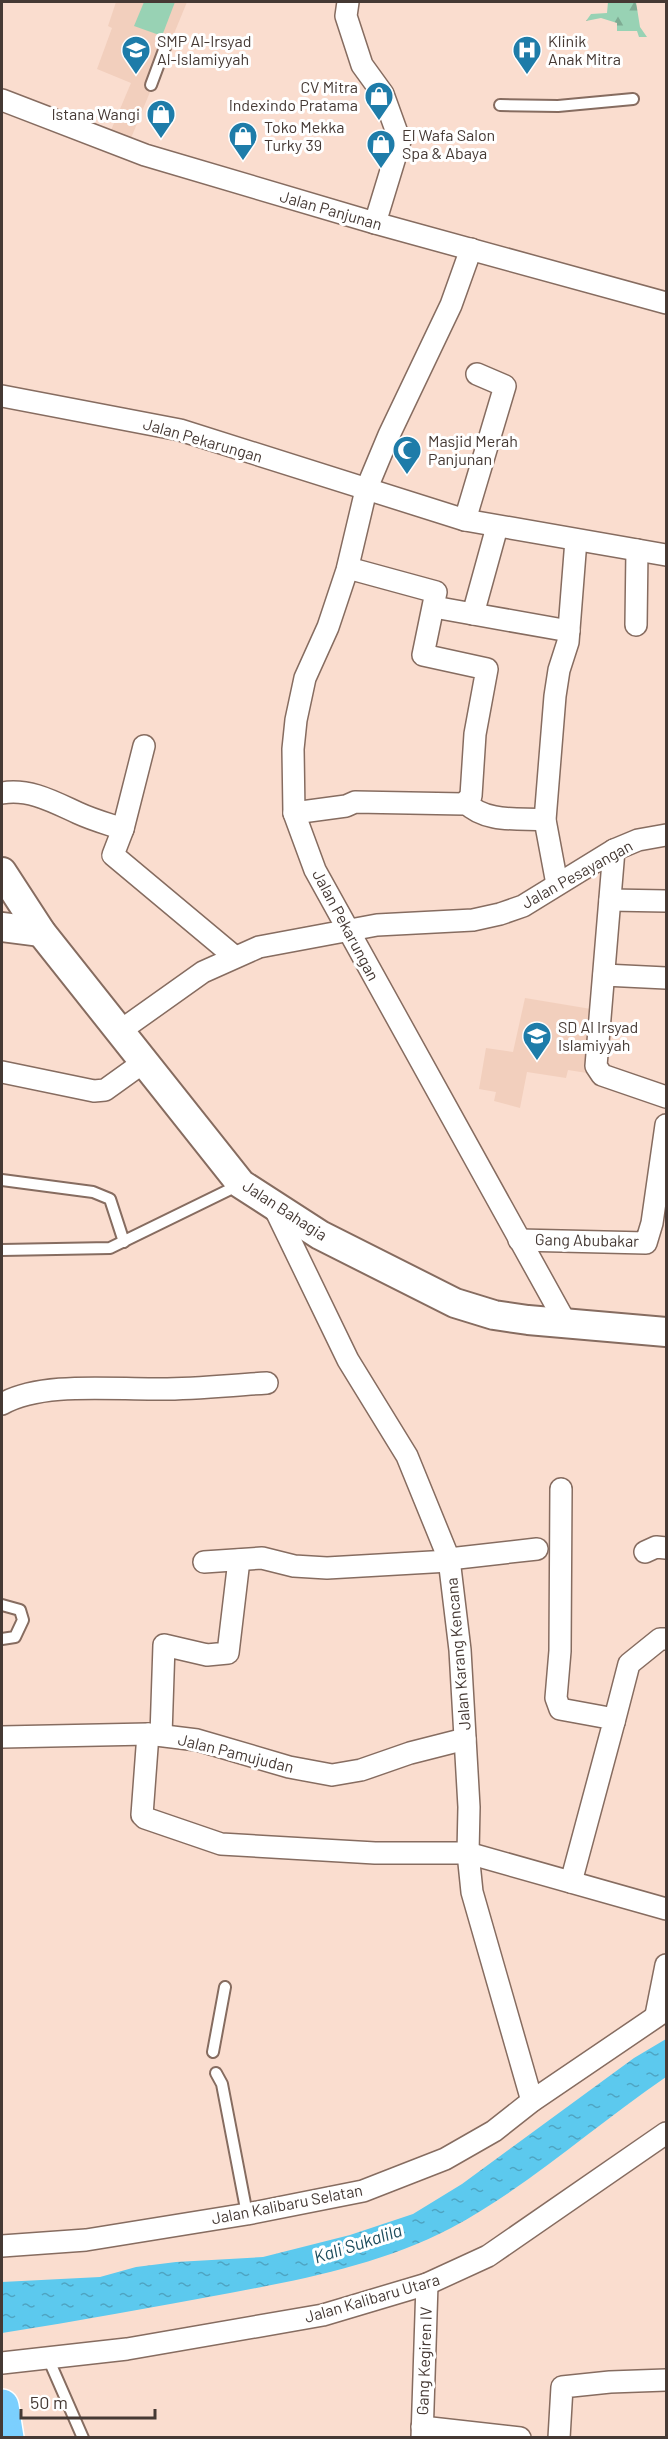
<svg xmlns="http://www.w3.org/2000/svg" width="668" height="2439" viewBox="0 0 668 2439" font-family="Barlow,sans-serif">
  <defs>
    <pattern id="forest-firs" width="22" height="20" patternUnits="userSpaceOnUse" patternTransform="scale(1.5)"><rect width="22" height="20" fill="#98d2b4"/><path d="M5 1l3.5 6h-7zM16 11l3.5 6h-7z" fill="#7eab93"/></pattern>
    <pattern id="water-ripples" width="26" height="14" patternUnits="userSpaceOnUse" patternTransform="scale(1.5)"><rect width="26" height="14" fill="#5cc9ee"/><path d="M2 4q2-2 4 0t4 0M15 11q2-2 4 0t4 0" fill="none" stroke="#4ea4c2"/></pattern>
  </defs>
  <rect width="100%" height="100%" fill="#faddcf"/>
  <g fill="#f2cfbd">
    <polygon points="116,2 187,2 129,143 109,135 131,83 97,69 112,28 108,26"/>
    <polygon points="525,998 597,1010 587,1073 568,1070 566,1078 527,1072 520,1108 494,1101 496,1092 479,1089 486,1048 513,1052"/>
  </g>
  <polygon fill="url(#forest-firs)" points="608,2 636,2 640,27 647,37 639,37 637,31 617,31 617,23 601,18 586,21 591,14 607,13"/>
  <polygon fill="#98d2b4" points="144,2 175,2 162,36 134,26"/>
  <path fill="url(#water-ripples)" d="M666,2039V2077C594,2126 528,2187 451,2228C382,2264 305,2279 230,2293C154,2307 78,2321 2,2333V2282L100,2277L136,2267L176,2262L263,2257L350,2235L413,2214L462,2184L634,2058Z"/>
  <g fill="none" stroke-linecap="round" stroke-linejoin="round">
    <g stroke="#866c60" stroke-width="14">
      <g id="lane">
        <polyline points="151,85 167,42"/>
        <polyline points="500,105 558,106 633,99"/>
        <polyline points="2,1180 93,1192 110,1199 124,1242"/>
        <polyline points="2,1250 110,1248 241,1184"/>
        <polyline points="2,1605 20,1610 23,1620 15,1637 2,1639"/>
        <polyline points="213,2052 225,1987"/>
        <polyline points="216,2073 222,2084 247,2214"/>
        <polyline points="48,2358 83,2438"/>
      </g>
    </g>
    <g stroke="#866c60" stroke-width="24">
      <g id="street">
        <polyline points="348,2 346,16 362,65 383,94 400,141 375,223"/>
        <polyline points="2,100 145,155 375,223 666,303"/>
        <polyline points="471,249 451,305 389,435 366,490 347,570 328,627 305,678 296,720 293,749 294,813 315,870 567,1325"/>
        <polyline points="2,396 180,430 465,520 666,555"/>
        <polyline points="465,520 505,386 477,374"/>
        <polyline points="434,607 473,614 497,527"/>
        <polyline points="473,614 569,631"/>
        <polyline points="636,625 637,550"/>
        <path d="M2,793C29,788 54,802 78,813C93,820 108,824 123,829L144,746"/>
        <path d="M466,803C486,823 519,818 545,820"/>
        <polyline points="294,813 346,806 355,802 464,804 471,796 475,734 487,669 423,655 436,592 348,568"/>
        <polyline points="123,829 113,855 235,957"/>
        <polyline points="614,850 596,1066 602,1075 666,1097"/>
        <polyline points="557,884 545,820 555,696 559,670 568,642 576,540"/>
        <polyline points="610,900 666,901"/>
        <polyline points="604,975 666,978"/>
        <polyline points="120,1031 203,972 259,947 377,925 473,920 500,914 523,906 614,850 638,840 666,835"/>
        <polyline points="2,1072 94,1091 105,1090 144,1062"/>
        <polyline points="273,1205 348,1360 407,1456 449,1559 460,1650 469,1807 468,1853 472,1892 532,2101"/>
        <polyline points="519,1240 646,1243 652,1223 666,1125"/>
        <path d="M2,1404C42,1381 115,1390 161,1389C197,1389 232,1385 267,1383"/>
        <polyline points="561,1489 560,1651 556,1698 560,1709 609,1718 614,1722 571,1882"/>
        <polyline points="645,1552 656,1547 666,1548"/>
        <polyline points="449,1559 537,1549"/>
        <polyline points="204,1562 262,1558 294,1566 327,1568 449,1561"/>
        <polyline points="614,1722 629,1664 660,1639 666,1639"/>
        <polyline points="148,1734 142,1815 145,1818 221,1844 375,1853 468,1853 666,1909"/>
        <polyline points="161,1735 164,1645 207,1655 228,1653 239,1560"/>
        <polyline points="2,1737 148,1734 197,1740 289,1767 332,1775 361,1770 410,1753 465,1739"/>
        <polyline points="656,2015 666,1965"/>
        <polyline points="2,2246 86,2240 247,2214 363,2191 445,2159 494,2131 532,2101 666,2010"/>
        <polyline points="2,2363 127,2349 323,2315 427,2284 488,2256 666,2133"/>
        <polyline points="422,2427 520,2438"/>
        <polyline points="422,2438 427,2284"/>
        <polyline points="559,2438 562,2387 610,2382 666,2380"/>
      </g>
    </g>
    <g stroke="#866c60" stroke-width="32">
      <g id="secondary">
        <polyline points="2,872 41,932 241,1184 320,1235 455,1303 494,1315 528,1320 666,1332"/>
        <polyline points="2,927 41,932"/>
      </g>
    </g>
    <g stroke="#fff" stroke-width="36">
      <polyline id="highway" points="2,2406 7,2438"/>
    </g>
    <use href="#lane" stroke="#fff" stroke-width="10"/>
    <use href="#street" stroke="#fff" stroke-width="21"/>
    <use href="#secondary" stroke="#fff" stroke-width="28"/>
    <use href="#highway" stroke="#7bcffe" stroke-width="33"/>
  </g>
  <defs>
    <g id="school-pin" transform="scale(1.5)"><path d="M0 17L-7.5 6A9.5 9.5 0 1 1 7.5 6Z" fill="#1e7ca9" stroke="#fff"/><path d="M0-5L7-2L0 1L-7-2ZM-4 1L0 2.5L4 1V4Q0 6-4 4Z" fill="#fff"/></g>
    <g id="hospital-pin" transform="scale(1.5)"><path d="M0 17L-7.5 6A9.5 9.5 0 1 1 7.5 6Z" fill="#1e7ca9" stroke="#fff"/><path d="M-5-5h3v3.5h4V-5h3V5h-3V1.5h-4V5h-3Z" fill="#fff"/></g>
    <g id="shop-pin" transform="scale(1.5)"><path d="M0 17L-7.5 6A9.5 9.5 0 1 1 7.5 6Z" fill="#1e7ca9" stroke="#fff"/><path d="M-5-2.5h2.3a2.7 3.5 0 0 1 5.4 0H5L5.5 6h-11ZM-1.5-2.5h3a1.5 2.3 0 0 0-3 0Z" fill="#fff"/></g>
    <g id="mosque-pin" transform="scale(1.5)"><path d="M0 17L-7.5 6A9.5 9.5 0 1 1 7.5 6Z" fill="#1e7ca9" stroke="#fff"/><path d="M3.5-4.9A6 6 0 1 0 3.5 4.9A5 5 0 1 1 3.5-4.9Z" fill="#fff"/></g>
  </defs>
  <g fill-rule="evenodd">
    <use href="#school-pin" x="136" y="50"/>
    <use href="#hospital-pin" x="527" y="50"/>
    <use href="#shop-pin" x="379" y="96"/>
    <use href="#shop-pin" x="161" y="114"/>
    <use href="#shop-pin" x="243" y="136"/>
    <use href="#shop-pin" x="381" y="144"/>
    <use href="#mosque-pin" x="407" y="450"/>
    <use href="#school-pin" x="537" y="1036"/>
  </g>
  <g text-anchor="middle" stroke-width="6" stroke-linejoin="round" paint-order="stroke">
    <g font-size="16" fill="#453934" stroke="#fff" text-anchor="start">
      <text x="157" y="47">SMP Al-Irsyad<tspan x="157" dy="18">Al-Islamiyyah</tspan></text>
      <text x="548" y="47">Klinik<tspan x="548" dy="18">Anak Mitra</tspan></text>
      <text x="358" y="93" text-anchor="end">CV Mitra<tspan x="358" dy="18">Indexindo Pratama</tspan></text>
      <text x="140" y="120" text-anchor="end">Istana Wangi</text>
      <text x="264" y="133">Toko Mekka<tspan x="264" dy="18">Turky 39</tspan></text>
      <text x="402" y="141">El Wafa Salon<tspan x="402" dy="18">Spa &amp; Abaya</tspan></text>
      <text x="428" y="447">Masjid Merah<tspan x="428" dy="18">Panjunan</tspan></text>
      <text x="558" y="1033">SD Al Irsyad<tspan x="558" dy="18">Islamiyyah</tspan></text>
    </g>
    <g font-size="16" fill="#453934" stroke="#fff">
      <text transform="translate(331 210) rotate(16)" y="6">Jalan Panjunan</text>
      <text transform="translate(203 440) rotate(16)" y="6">Jalan Pekarungan</text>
      <text transform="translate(577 874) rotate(-29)" y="6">Jalan Pesayangan</text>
      <text transform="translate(346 925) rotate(62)" y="6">Jalan Pekarungan</text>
      <text transform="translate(285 1210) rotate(33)" y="6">Jalan Bahagia</text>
      <text transform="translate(587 1240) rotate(1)" y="6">Gang Abubakar</text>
      <text transform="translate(458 1654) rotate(-95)" y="6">Jalan Karang Kencana</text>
      <text transform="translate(236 1753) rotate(14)" y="6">Jalan Pamujudan</text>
      <text transform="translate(287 2204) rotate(-11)" y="6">Jalan Kalibaru Selatan</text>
      <text transform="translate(372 2298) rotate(-16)" y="6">Jalan Kalibaru Utara</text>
      <text transform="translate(424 2361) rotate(-88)" y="6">Gang Kegiren IV</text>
    </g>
    <g font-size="18" font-style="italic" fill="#1d4c5c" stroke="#fff">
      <text transform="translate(358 2244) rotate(-18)" y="6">Kali Sukalila</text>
    </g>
  </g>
  <rect width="668" height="2439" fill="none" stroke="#453934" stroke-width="6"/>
  <path d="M21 2409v9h134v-9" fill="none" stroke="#453934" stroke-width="3"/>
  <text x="30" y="2409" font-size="18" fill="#453934" stroke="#ffffff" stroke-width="4.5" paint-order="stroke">50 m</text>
</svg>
